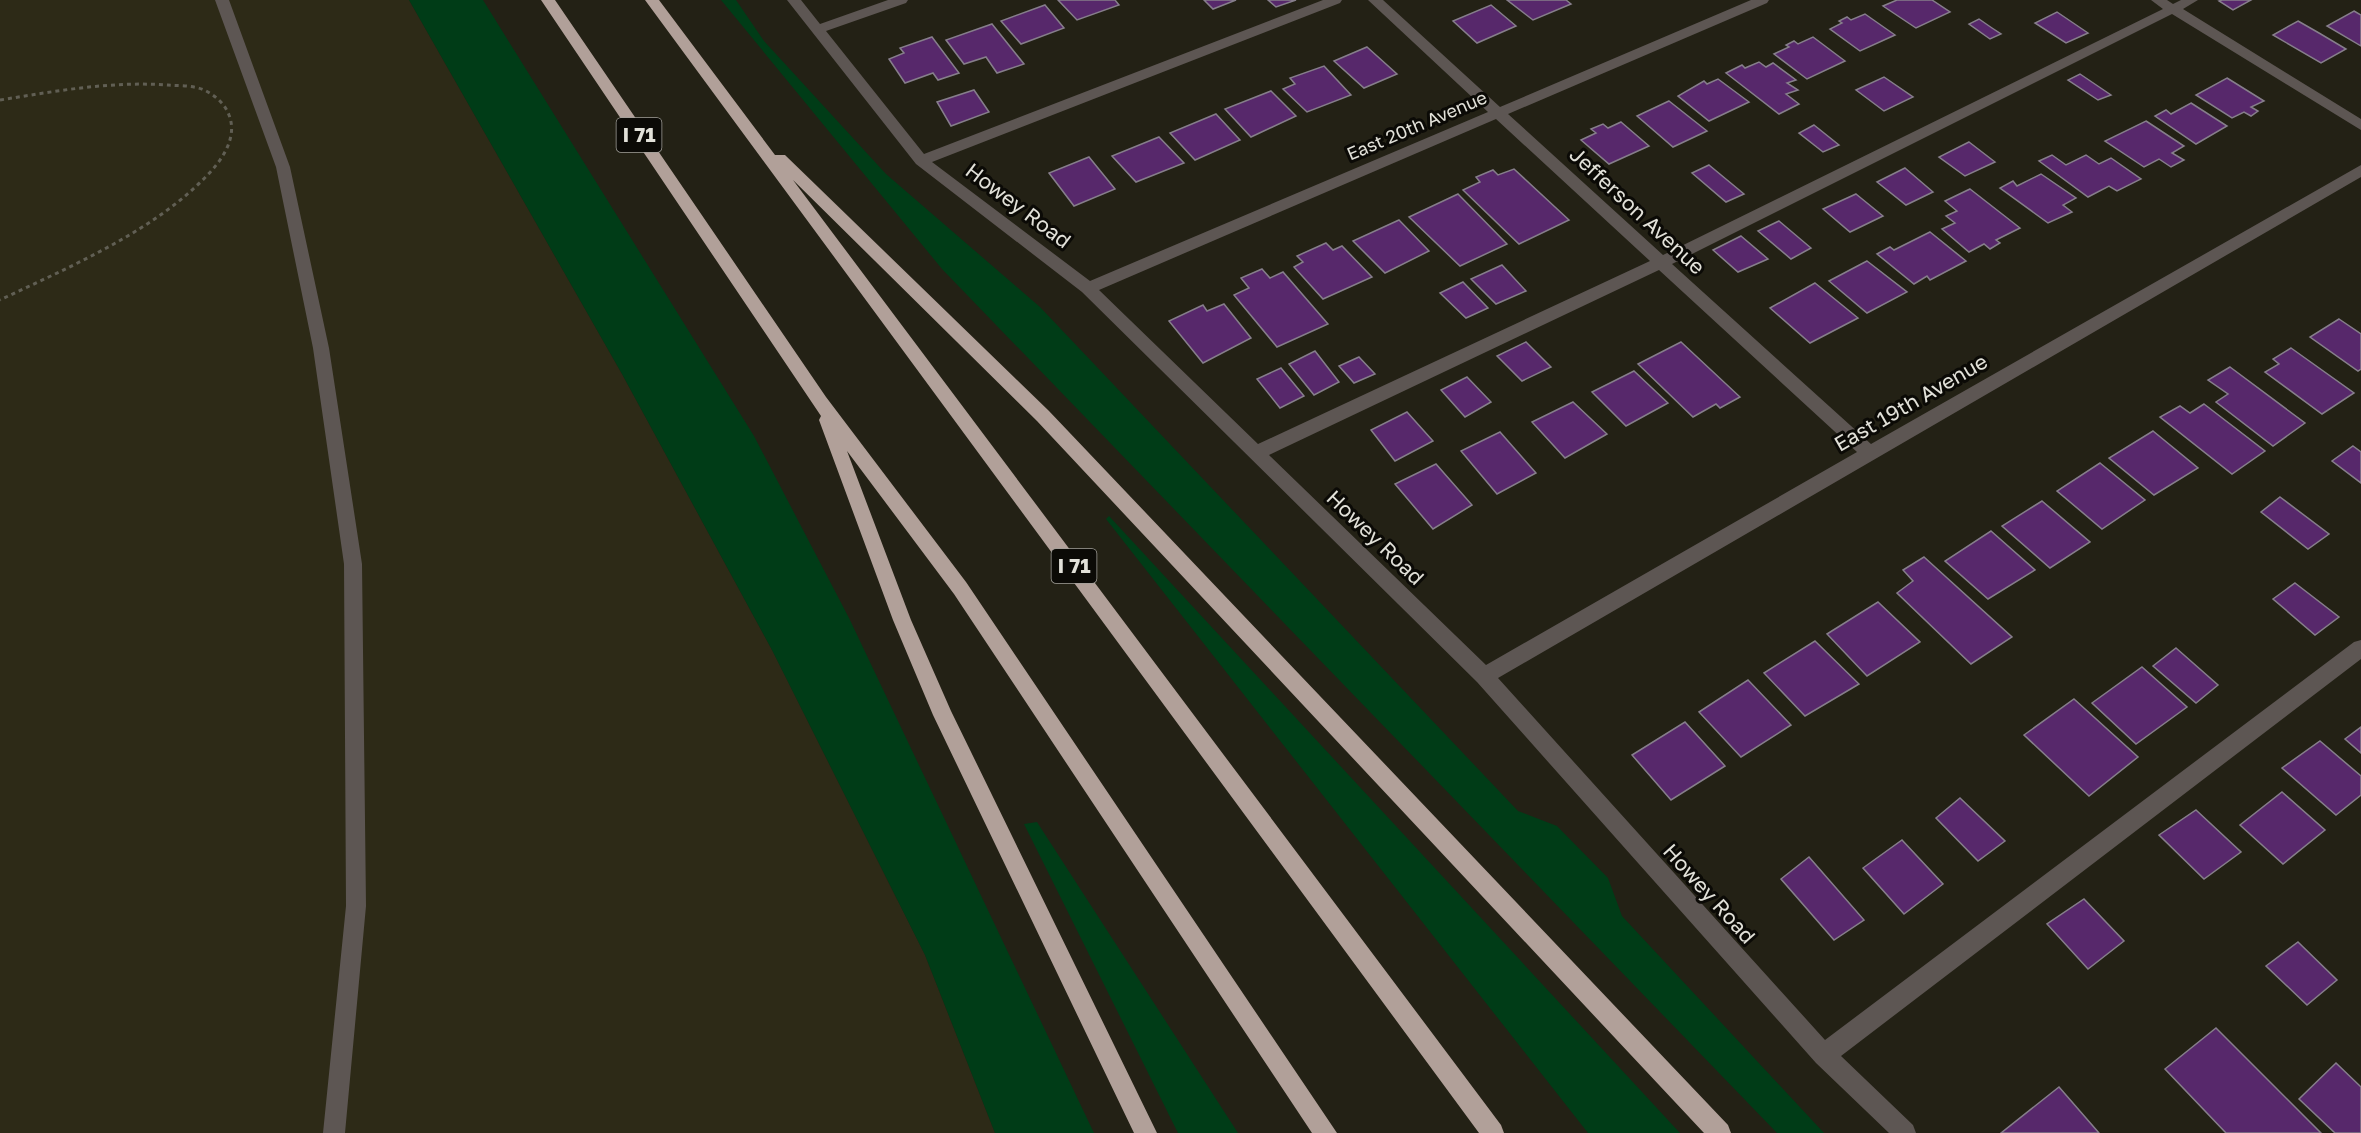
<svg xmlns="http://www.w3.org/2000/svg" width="2361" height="1133" viewBox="0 0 2361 1133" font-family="'Golos Text',sans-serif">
  <rect width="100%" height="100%" fill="#232115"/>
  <polygon fill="#2d2a17" points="0,0 409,0 622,374 772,650 925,955 995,1133 0,1133"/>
  <g fill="#003c17">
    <polygon points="409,0 483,0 754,436 849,618 1094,1133 995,1133 925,955 772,650 622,374"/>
    <polygon points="721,0 736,0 764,41 886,174 1040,307 1518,811 1557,826 1608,878 1622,916 1824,1133 1777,1133 942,269"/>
    <polygon points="1109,516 1680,1133 1588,1133 1106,519"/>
    <polygon points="1037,822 1238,1133 1178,1133 1024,824"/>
  </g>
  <g fill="#57286b" stroke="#867e8b" stroke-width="1.5">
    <polygon points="1058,0 1115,0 1119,5 1077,20"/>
    <polygon points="1204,0 1236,0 1213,9"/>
    <polygon points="1268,0 1296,0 1276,7"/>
    <polygon points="1507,0 1566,0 1571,4 1533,20"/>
    <polygon points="1897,0 1932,0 1950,12 1916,28 1883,6"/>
    <polygon points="2222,0 2251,0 2233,10 2219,1"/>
    <polygon points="1045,5 1064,28 1021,44 1001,21"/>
    <polygon points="1491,5 1516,26 1477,43 1453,21"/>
    <polygon points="2354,11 2361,15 2361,46 2327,26"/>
    <polygon points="2057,12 2088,33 2066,43 2035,23"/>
    <polygon points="1865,14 1895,35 1860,51 1830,29 1842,23 1839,21 1847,17 1851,20"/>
    <polygon points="1979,19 1992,28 2001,34 1990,39 1969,24"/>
    <polygon points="2298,21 2319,33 2346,49 2321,63 2273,35"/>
    <polygon points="992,24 1024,64 997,73 986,57 964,64 946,40"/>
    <polygon points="932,37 959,73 938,80 933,73 905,83 889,59 904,53 900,48"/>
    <polygon points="1813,37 1845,61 1807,79 1774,54 1789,47 1786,45 1794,41 1798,44"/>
    <polygon points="1367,47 1397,74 1364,88 1334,61"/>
    <polygon points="1759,62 1766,67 1773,63 1796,80 1787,83 1798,90 1786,94 1799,104 1779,114 1726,73 1742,65 1745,68"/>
    <polygon points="1324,66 1351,95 1307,112 1283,89 1295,84 1290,78"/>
    <polygon points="2080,74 2111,95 2098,100 2068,80"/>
    <polygon points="1884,77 1913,97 1884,111 1856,90"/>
    <polygon points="2227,78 2264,101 2251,107 2258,111 2251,116 2244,112 2232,118 2196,95"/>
    <polygon points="1718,79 1749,102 1709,121 1678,96 1704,81 1707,84"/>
    <polygon points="974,90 989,112 951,126 937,102"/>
    <polygon points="1271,91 1296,116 1251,137 1225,109"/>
    <polygon points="1669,101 1707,131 1673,147 1637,116"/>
    <polygon points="2191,103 2227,126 2196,144 2155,116 2166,110 2171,114"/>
    <polygon points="1216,114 1240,140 1195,160 1170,133"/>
    <polygon points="2146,121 2184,146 2172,153 2184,160 2171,167 2159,159 2144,167 2105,141"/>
    <polygon points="1621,122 1649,146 1609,164 1581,140 1596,133 1591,129 1603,124 1608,128"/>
    <polygon points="1814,125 1839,145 1823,152 1799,133"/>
    <polygon points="1159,137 1184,163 1136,182 1112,156"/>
    <polygon points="1969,142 1995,162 1965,176 1939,157"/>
    <polygon points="2052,155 2066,165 2086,155 2099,164 2111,158 2141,179 2117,191 2109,186 2088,197 2039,161"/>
    <polygon points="1089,157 1115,189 1074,206 1049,173"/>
    <polygon points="1709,165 1744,194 1726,202 1692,173"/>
    <polygon points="1905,168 1933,192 1906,205 1877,182"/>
    <polygon points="1514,169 1569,220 1519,244 1463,190 1480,182 1476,177 1493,170 1498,175"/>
    <polygon points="2041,174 2076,198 2063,205 2072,212 2048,223 2000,188 2013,181 2017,186"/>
    <polygon points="1970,189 2020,228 1996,240 2000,243 1990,249 1984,244 1969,252 1942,229 1955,223 1946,216 1957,211 1945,201"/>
    <polygon points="1458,194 1507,244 1460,266 1409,217"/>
    <polygon points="1856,194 1883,216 1850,232 1823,209"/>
    <polygon points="1399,220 1429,251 1385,273 1353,241"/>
    <polygon points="1779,221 1811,248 1791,259 1758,231"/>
    <polygon points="1930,232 1966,261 1930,280 1927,276 1914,284 1877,254 1890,247 1894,250"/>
    <polygon points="1741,236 1768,259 1738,272 1713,250"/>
    <polygon points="1326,243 1333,250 1342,246 1372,277 1323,299 1294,267 1303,262 1297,256"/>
    <polygon points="1867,261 1907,292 1867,313 1829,281"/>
    <polygon points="1502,265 1526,291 1496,304 1471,279"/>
    <polygon points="1262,269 1270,278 1283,272 1328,324 1277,347 1234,295 1249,288 1241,278"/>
    <polygon points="1463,282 1488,308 1466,318 1440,293"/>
    <polygon points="1815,283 1858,318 1810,343 1770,308"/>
    <polygon points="1224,304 1251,338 1203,363 1169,321 1203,305 1207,311"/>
    <polygon points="2339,319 2361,334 2361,369 2358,371 2310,337"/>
    <polygon points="1526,342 1551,367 1522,381 1497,356"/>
    <polygon points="1681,342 1740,397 1720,408 1716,404 1693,417 1638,364"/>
    <polygon points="2291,348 2354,393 2322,414 2265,372 2279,364 2273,359"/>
    <polygon points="1315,351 1339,382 1314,395 1289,364"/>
    <polygon points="1359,357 1375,374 1354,383 1339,366"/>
    <polygon points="2230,367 2305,423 2273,446 2216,402 2228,394 2208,380"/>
    <polygon points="1281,368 1304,396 1280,408 1257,379"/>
    <polygon points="1634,371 1668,403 1626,426 1592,392"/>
    <polygon points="1467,377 1491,402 1465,417 1441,390"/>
    <polygon points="1573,402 1607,434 1565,458 1532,422"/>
    <polygon points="2204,404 2265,451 2232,474 2160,417 2180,406 2190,413"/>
    <polygon points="1407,412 1433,441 1395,461 1371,430"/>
    <polygon points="2153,431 2198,468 2154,495 2109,458"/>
    <polygon points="1500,432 1536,473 1497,494 1461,451"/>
    <polygon points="2353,446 2361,452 2361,483 2332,461"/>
    <polygon points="2100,463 2145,500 2102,529 2057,491"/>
    <polygon points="1436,464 1472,505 1433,529 1395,484"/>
    <polygon points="2280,497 2329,534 2308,549 2261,512"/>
    <polygon points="2042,501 2090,542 2050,568 2002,526"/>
    <polygon points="1991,531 2035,570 1988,599 1945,561"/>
    <polygon points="1924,557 2012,637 1971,664 1897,593 1913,581 1903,570"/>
    <polygon points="2295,583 2339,617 2315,635 2273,599"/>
    <polygon points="1878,602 1920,642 1867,676 1827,634"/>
    <polygon points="1815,641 1859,684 1805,716 1764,673"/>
    <polygon points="2176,648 2218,685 2196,703 2153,666"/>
    <polygon points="2142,667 2187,707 2136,744 2092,703"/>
    <polygon points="1748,680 1791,725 1741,757 1699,712"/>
    <polygon points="2074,699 2138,757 2089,796 2024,735"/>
    <polygon points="1685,722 1725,766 1671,800 1632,755"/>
    <polygon points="2361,727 2361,753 2345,739"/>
    <polygon points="2320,741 2361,776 2361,795 2336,815 2282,768"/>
    <polygon points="2282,792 2325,830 2283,864 2240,825"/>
    <polygon points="1960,798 2005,841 1978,861 1936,818"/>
    <polygon points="2196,810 2241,852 2204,879 2159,835"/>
    <polygon points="1902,840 1943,884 1904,914 1863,868"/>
    <polygon points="1809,857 1864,920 1834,940 1781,879"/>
    <polygon points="2084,899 2124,941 2088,969 2047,924"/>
    <polygon points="2298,942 2337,980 2307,1005 2266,966"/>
    <polygon points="2216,1028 2321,1133 2226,1133 2165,1069"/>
    <polygon points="2336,1063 2361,1087 2361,1133 2335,1133 2299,1099"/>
    <polygon points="2059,1087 2099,1133 2001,1133"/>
  </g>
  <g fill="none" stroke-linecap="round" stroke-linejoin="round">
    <path stroke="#615f54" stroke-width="3" stroke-dasharray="4 4" stroke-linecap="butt" d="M0,100C56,91 111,81 168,85C179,86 193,85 204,90C215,95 225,104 229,115C237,135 225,155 213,169C160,229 71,266 0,300"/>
    <g fill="#5d5653" fill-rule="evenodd">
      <polygon points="215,0 229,0 290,167 329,348 362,564 366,906 345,1133 323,1133 346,906 344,564 313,348 276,167"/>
      <path d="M787,0H801L820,24L888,0H908L906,3L826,31L924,154L1323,0H1342L1340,3L932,162L1090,281L1488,112L1368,0H1383L1500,107L1751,0H1769L1767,3L1508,114L1663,255L2163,9L2151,0H2167L2173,4L2181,0H2198L2183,9L2361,119V130L2172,14L1672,264L1871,444L2361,165V177L1498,678L1825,1040L2354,642L2361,640V659L1841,1056L1913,1125L1916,1133H1889L1816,1063L1477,682L1082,292L916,164ZM1496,119L1650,261L1258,444L1099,290ZM1659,270L1857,452L1486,665L1269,455Z"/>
    </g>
    <g fill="#b1a099" fill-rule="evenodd">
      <polygon points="541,0 555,0 826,397 966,582 1337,1133 1312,1133 954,594 847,451 911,620 951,711 1157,1133 1134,1133 933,715 893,620 819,420 821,416"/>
      <polygon points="645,0 659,0 775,155 785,155 1049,411 1728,1125 1731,1133 1704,1133 1037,421 793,180 1501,1125 1504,1133 1479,1133"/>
    </g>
  </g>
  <g text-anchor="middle" stroke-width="6" stroke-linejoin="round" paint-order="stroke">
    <g font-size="18" fill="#e2e1d9" stroke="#0b0a06">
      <text transform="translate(1417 126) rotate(-23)" y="6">East 20th Avenue</text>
    </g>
    <g fill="#0b0a06" stroke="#a2a09a" stroke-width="1.5">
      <rect x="616.5" y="118" width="45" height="34" rx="4.5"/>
      <rect x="1051.5" y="549" width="45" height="34" rx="4.5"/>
    </g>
    <g font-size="20" font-weight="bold" fill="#e2e1d9">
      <text x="639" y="142">I 71</text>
      <text x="1074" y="573">I 71</text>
    </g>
    <g font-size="21" fill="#e2e1d9" stroke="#0b0a06">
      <text transform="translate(1018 206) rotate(37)" y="7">Howey Road</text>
      <text transform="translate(1637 211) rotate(43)" y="7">Jefferson Avenue</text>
      <text transform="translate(1911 403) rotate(-30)" y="7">East 19th Avenue</text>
      <text transform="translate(1375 538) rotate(44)" y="7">Howey Road</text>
      <text transform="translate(1709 894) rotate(48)" y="7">Howey Road</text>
    </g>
  </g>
</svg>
